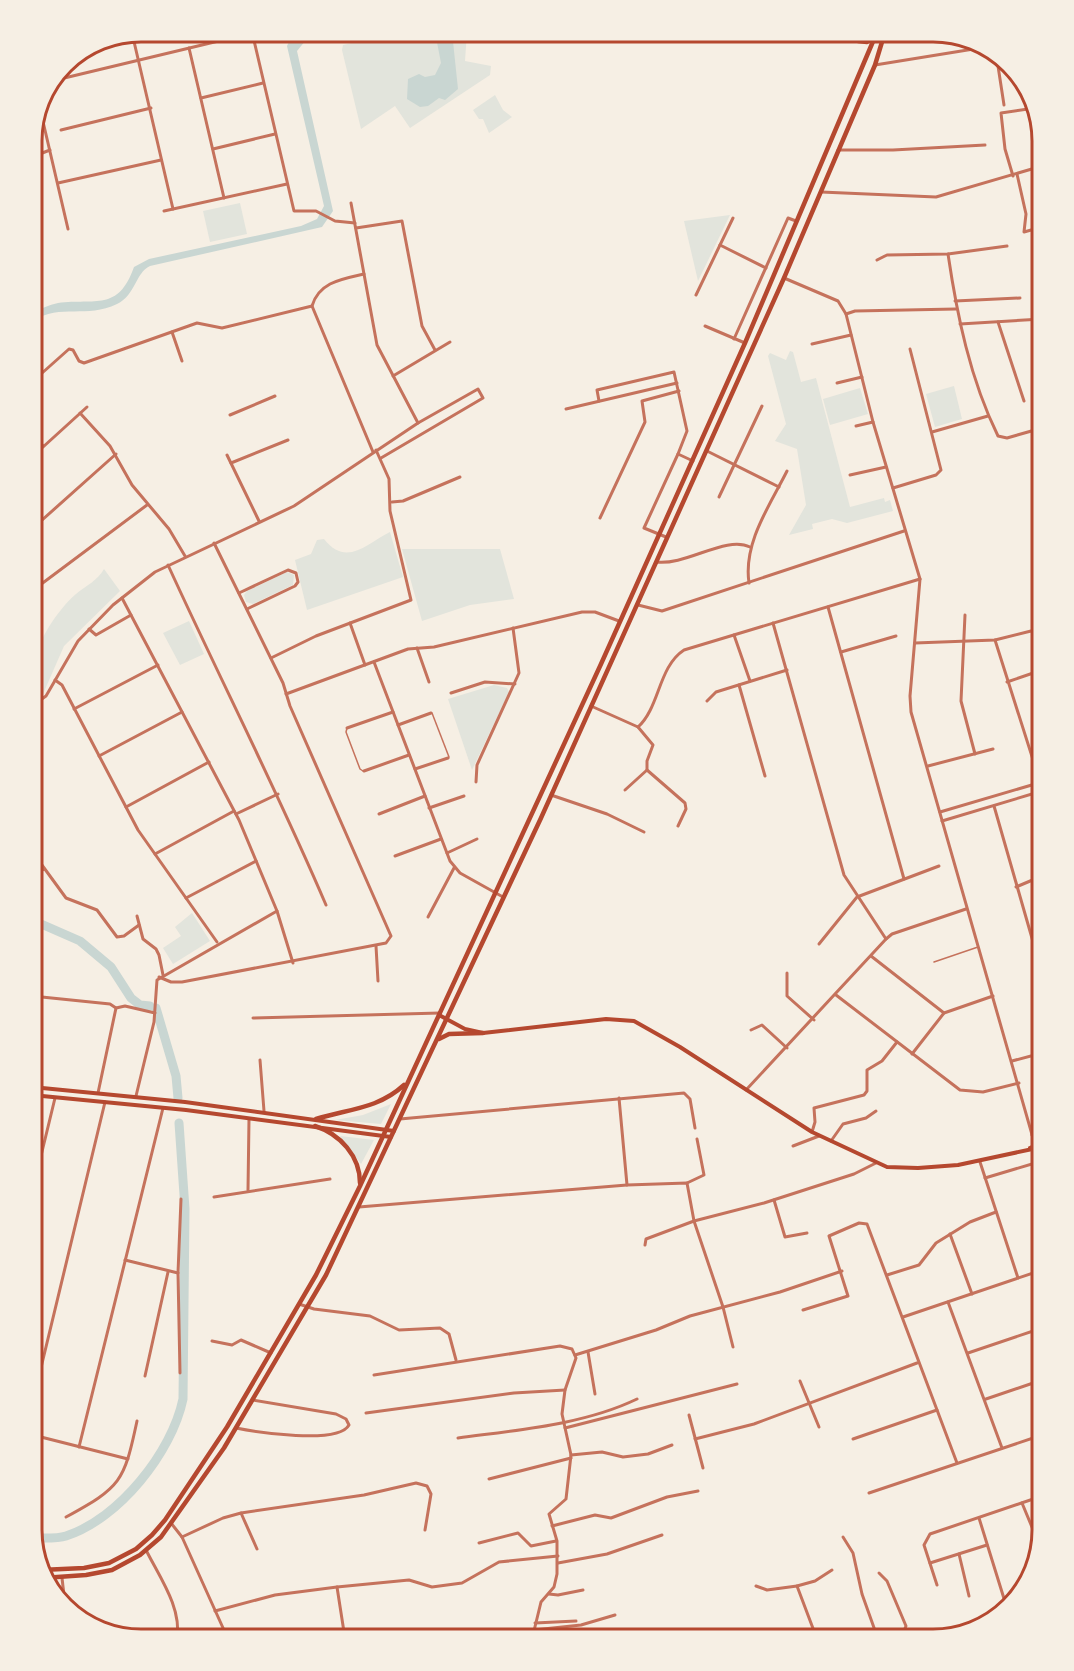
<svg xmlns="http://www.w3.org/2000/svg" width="1074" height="1671" viewBox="0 0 1074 1671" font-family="'Noto Sans',sans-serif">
  <rect width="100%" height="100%" fill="#f6efe4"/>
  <g fill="#e2e4dc">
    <polygon points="399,32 467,32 465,61 491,66 490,75 410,128 395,106 361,129 342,50 343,45"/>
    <polygon points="495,95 503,110 512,117 489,133 483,119 479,119 473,110"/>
    <polygon points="240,203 247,234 210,242 203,211"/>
    <polygon points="730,215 698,281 684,221"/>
    <polygon points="790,351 793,352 801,382 816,378 850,507 884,498 885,502 890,500 893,511 847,523 832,519 812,524 813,529 789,535 806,505 797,449 775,441 786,424 768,356 770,353 786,360"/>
    <polygon points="954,386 962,419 935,427 926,394"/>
    <polygon points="860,388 868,414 830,425 823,399"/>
    <path d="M390,532L403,577L307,610L295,560L311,554L317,540L324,539C347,568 367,543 390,532Z"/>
    <polygon points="402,549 500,549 514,599 470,605 422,621"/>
    <path d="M104,569L120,591L64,646L43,694L33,700L32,653L38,650C44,631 61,607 76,594C87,585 97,581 104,569Z"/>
    <polygon points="287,572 294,575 293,585 253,604 246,602 244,595 247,591"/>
    <polygon points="189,621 204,654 180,665 163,633"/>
    <polygon points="494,685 507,688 509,692 472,770 448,699"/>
    <polygon points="192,913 210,941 173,964 163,948 181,936 175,927"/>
    <polygon points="391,1104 381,1124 335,1120 363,1115"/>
    <polygon points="340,1136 374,1140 361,1164"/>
  </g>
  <g fill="#c9d6d2">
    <path d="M336,32L306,40L297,51L333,211L322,227L150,266C135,273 136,295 117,304C86,319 62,303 32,321V313C40,309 49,305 58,303C96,298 118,312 134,267L149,259L301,226L317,219L324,206L287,46C295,27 320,32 336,32Z"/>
    <polygon points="435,32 452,32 458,89 445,100 439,98 428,106 420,107 407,99 408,79 419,74 425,77 435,75 441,63"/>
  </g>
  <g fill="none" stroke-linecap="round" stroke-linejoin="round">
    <g stroke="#c9d6d2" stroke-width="9">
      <polyline points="32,920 80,941 111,967 131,998 140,1005 150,1006"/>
      <polyline points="156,1008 176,1076 178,1098"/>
      <path d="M33,1538C43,1538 57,1539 66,1536C119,1519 172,1452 183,1399L185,1209L179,1123"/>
    </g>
    <g stroke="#c5725c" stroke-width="1.5">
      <polyline points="432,713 449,757"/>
      <polyline points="347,728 346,732 360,769 363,771"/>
      <polyline points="934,962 978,947"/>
    </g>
    <g stroke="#c5725c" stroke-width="3">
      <polyline points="252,32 294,211 316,211 335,221 355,223"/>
      <polyline points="132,33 173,209"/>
      <polyline points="189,48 224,198"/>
      <polyline points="996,53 1004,105"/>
      <polyline points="875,65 986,47"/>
      <polyline points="56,80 252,33"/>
      <polyline points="201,98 263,83"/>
      <polyline points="41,113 68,229"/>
      <polyline points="61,130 151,108"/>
      <polyline points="213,149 275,134"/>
      <polyline points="838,150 893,150 985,145"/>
      <polyline points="32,157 50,150"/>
      <polyline points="1017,174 1026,214 1024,232 1042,227"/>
      <polyline points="1013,176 1005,149 1001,113 1035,108"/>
      <polyline points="58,183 161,160"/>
      <polyline points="821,192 936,197 1042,166"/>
      <polyline points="351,203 377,345 418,423"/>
      <polyline points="164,211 287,184"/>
      <polyline points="356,228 402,221 422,326 435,350"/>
      <polyline points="720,245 766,268"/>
      <path d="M948,254C957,315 970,379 998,436L1007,438L1042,428"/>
      <polyline points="877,260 887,255 948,254 1007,246"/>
      <polyline points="784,278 838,301 846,314 873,422 920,579 910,696 911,712 1035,1145"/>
      <polyline points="696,295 733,218"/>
      <polyline points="955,301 1020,298"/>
      <polyline points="312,306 373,452"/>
      <polyline points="846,314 855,311 956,309"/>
      <polyline points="1037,321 1042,339"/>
      <polyline points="998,322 1024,401"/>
      <polyline points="960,324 1042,319"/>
      <polyline points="705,326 745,343"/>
      <polyline points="172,332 182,361"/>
      <polyline points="734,339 788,218 796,221"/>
      <polyline points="812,344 851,335"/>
      <polyline points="393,376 450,342"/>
      <path d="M32,382L69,349L73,350L79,361L84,363L197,323L222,328L312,306C319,282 342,279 364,274"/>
      <polyline points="837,383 862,377"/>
      <polyline points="599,401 597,390 674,372 687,431 678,454 693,461"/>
      <polyline points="566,409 677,383"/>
      <polyline points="80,413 110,446 132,485 169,529 185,556"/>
      <polyline points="230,415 275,396"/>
      <polyline points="856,426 873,422"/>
      <polyline points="932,432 988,416"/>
      <polyline points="32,433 43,446"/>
      <polyline points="707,451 779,487"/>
      <polyline points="227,455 259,521"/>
      <polyline points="32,457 87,407"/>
      <polyline points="231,463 288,440"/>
      <polyline points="850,475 886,467"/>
      <polyline points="893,488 936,475 941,470 910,349"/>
      <polyline points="719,497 762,406"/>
      <polyline points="392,502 403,501 460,477"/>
      <polyline points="600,518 645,422 642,401 679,391"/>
      <polyline points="32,529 116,454"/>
      <polyline points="666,537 644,528 678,454"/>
      <path d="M656,562C686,566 726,535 750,547"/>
      <path d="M168,565C220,679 277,790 326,905"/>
      <path d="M749,583C743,543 770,505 787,471"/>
      <polyline points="32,591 147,505"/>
      <polyline points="239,593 288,570 296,573 298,582 295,586 247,609"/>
      <polyline points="122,598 239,820 277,911 157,980 154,1022 136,1096"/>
      <polyline points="638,605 662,611 904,531"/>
      <polyline points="828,607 904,879"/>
      <polyline points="965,615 961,701 975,754"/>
      <polyline points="350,623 365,665"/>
      <polyline points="773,623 844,875 886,939"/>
      <polyline points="89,629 96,635 131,615"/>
      <polyline points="734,635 750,681"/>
      <polyline points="1042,638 1035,610 1042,605"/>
      <polyline points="995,640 1042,788"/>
      <polyline points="915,643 995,640 1031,631 1037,634 1040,646 1038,650"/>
      <polyline points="417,648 429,682"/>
      <polyline points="841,652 896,636"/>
      <polyline points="271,658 316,636 411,600 390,511 389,479 376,450"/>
      <polyline points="374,662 450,861 460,873 503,897"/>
      <polyline points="55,680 62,685 138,830 217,942"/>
      <polyline points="1007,682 1042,670"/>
      <polyline points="739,685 765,776"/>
      <polyline points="451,693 485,682 515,684"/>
      <polyline points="286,694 408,649 434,647 582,612 595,612 619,621"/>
      <polyline points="707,701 716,692 787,670"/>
      <polyline points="32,706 46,696 78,641 113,605 155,572 294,506 418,423 478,389 483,398 381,458"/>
      <path d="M591,706L638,727C660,707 658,667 684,650L920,579"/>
      <polyline points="74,709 158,665"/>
      <polyline points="398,725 431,713"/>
      <polyline points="638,727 653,745 647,761 647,770 685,803 686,809 678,826"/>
      <polyline points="347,728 393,712"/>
      <polyline points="99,756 182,712"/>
      <polyline points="928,766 993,749"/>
      <polyline points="415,769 448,758"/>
      <polyline points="364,771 409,755"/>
      <polyline points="476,782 477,765 519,673 513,628"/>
      <polyline points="625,790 647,770"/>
      <polyline points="551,795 607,814 644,832"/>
      <polyline points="994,806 1042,973"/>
      <polyline points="126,807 209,762"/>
      <polyline points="429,808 464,796"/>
      <polyline points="940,812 1042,782"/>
      <polyline points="236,814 278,794"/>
      <polyline points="379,814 425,796"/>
      <polyline points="942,821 1042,791"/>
      <polyline points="447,853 477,839"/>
      <polyline points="155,854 234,811"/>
      <polyline points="395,856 441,839"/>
      <polyline points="32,862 39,861 66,898 97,910 117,937 124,936 139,925"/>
      <polyline points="32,876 44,869"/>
      <polyline points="1016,887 1042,876"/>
      <polyline points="186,898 256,861"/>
      <polyline points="277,911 293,963"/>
      <polyline points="137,916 143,939 156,949 159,955 163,975"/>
      <polyline points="428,917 454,868"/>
      <polyline points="819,944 857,897 939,866"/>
      <polyline points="376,946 378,981"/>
      <polyline points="871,956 944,1013"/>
      <polyline points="32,966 38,938"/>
      <polyline points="787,973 787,996 814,1020"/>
      <polyline points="159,977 171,982 182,982 386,943 391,936 290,706 283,683 214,543"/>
      <polyline points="836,995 960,1090 983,1092 1019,1083"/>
      <polyline points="32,996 110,1004 116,1008 98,1093"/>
      <polyline points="116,1008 125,1006 155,1013"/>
      <polyline points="253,1018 440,1013"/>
      <polyline points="751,1030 762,1025 787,1048"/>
      <polyline points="912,1054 944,1013 993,996"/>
      <polyline points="260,1060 264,1111"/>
      <polyline points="1012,1061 1042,1053"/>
      <polyline points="746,1090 886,939 892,934 966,909"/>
      <polyline points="619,1098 627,1185"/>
      <polyline points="400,1119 684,1093 690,1099 695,1128"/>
      <polyline points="812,1132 815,1122 814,1108 864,1095 867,1091 867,1070 882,1061 897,1042"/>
      <polyline points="1032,1135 1042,1133"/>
      <polyline points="831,1141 843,1124 866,1118 876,1111"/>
      <polyline points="793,1146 819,1136"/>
      <polyline points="980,1162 1018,1278"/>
      <polyline points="985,1178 1042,1161"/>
      <polyline points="687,1183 704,1175 697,1139"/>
      <polyline points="248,1190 249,1119"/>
      <polyline points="32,1193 55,1098"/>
      <polyline points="214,1197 330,1179"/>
      <polyline points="774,1200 785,1237 807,1233"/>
      <polyline points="359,1207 627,1185 687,1183 694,1221 723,1307 733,1347"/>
      <polyline points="950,1234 972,1294"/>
      <polyline points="645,1245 646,1239 694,1221 764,1203 854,1174 876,1163"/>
      <polyline points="125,1260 178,1273"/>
      <polyline points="887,1275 919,1265 936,1243 970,1222 996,1212"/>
      <polyline points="948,1302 1002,1448"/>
      <polyline points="299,1304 314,1309 370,1316 399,1330 440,1328 449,1334 456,1360"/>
      <polyline points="803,1310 848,1296 829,1236 859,1223 867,1224 957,1463"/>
      <polyline points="903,1317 1042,1270"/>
      <polyline points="212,1341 232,1345 241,1340 271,1353"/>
      <polyline points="588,1352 595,1394"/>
      <polyline points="968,1353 1042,1328"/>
      <polyline points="575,1355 656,1330 690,1316 780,1292 842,1271"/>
      <polyline points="180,1373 178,1273 181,1199"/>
      <polyline points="374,1375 560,1346 572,1349 576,1358 565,1390 562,1414 571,1455 566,1499 549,1514 557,1541 557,1574 554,1587 541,1602 532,1639"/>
      <polyline points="145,1376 168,1272"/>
      <polyline points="800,1381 819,1427"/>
      <polyline points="986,1399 1042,1380"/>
      <polyline points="366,1413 514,1393 565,1390"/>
      <polyline points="689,1415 703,1468"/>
      <path d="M236,1428C256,1432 338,1445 349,1425L346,1419L336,1414L253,1400"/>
      <polyline points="565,1428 737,1384"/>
      <polyline points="33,1435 128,1459"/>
      <path d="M458,1438C517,1430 583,1425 637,1399"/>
      <polyline points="695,1439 754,1424 917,1363"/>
      <polyline points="853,1439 937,1410"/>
      <polyline points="79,1447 163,1108"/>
      <polyline points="32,1451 39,1376 105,1102"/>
      <polyline points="571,1455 602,1452 623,1457 648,1454 672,1445"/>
      <polyline points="489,1479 571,1458"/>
      <polyline points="869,1493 1042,1435"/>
      <polyline points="1022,1503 1039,1544"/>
      <polyline points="241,1513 257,1549"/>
      <path d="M66,1517C121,1487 124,1482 137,1421"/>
      <polyline points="979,1518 1006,1605"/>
      <polyline points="171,1523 182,1537 228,1639"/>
      <polyline points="552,1526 595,1515 611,1518 667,1497 698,1491"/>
      <polyline points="182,1537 223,1518 241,1513 364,1495 416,1483 427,1486 431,1494 425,1530"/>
      <polyline points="843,1537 853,1553 862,1594 878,1639"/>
      <polyline points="479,1543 518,1533 531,1546 556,1541"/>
      <path d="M146,1550C160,1578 182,1608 177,1639"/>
      <polyline points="959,1554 969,1596"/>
      <polyline points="558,1563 607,1554 662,1535"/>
      <polyline points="930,1563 987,1545"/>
      <polyline points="879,1573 887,1581 906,1626 903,1633 881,1639"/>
      <polyline points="62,1578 65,1604"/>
      <polyline points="937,1585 924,1545 930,1534 1042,1496"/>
      <polyline points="756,1586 767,1590 797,1586 817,1639"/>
      <polyline points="797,1586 815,1581 832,1570"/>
      <polyline points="549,1594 558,1595 583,1590"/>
      <polyline points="215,1611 275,1595 337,1587 409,1580 432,1587 462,1583 499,1562 558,1556"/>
      <polyline points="535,1623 576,1621"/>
      <polyline points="534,1630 581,1625 615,1615"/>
      <polyline points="386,1638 393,1639"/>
      <polyline points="337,1639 344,1632 337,1587"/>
    </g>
    <g stroke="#b5482f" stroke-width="4">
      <polyline points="439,1015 465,1029 483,1033 606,1019 634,1021 680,1047 812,1132 887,1167 918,1168 958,1165 1042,1147"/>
      <polyline points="32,1087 185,1102 394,1131"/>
      <polyline points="32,1095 186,1110 391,1137"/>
      <polyline points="1030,1148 1042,1142"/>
    </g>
    <g stroke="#b5482f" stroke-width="4.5">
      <polyline points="858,41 867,42 874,32"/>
      <polyline points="439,1039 449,1034 483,1033"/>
      <path d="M316,1119C348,1109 378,1109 404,1085"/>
      <path d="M315,1126C340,1134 360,1156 360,1183"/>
      <polyline points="41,1570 84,1568 109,1563 136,1549 152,1535 165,1520 227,1427 316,1275 360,1186 601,664 745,343 877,32"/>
      <polyline points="43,1578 86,1575 112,1570 140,1555 161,1537 224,1448 326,1275 541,818 784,278 875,65 885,32"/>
    </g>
  </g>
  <path d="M0 0H1074V1671H0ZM141 42H933A99 99 0 0 1 1032 141V1530A99 99 0 0 1 933 1629H141A99 99 0 0 1 42 1530V141A99 99 0 0 1 141 42Z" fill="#f6efe4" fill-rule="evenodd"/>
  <path fill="none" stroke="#b5482f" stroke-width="3" d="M141 42H933A99 99 0 0 1 1032 141V1530A99 99 0 0 1 933 1629H141A99 99 0 0 1 42 1530V141A99 99 0 0 1 141 42Z"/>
</svg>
